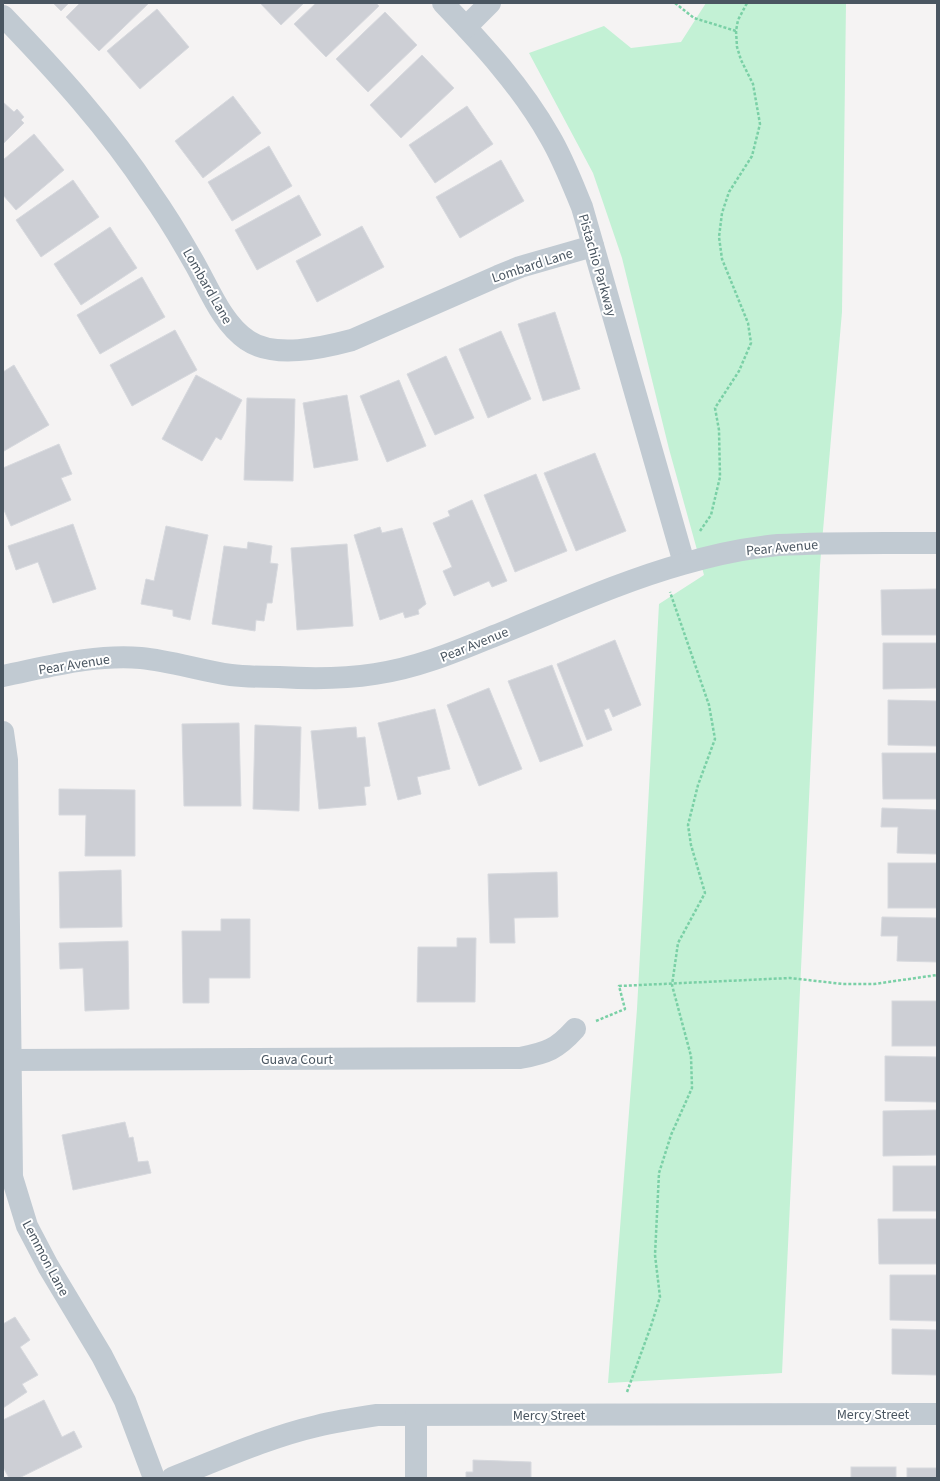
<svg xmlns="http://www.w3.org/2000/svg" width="940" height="1481" viewBox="0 0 940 1481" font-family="'Source Sans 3',sans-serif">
  <rect width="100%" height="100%" fill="#f5f3f3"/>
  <polygon fill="#c3f1d5" points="706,3 846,3 842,312 820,565 782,1373 608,1383 637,1009 659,604 704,575 669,449 622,258 593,173 529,53 604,26 631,48 681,42"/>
  <g fill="#cdcfd5" stroke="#d7d9de">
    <polygon points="53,3 69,3 61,11"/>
    <polygon points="80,3 149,3 99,51 66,17"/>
    <polygon points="260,3 304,3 281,25"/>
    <polygon points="316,3 376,3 379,6 326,57 294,24"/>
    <polygon points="157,9 189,47 140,89 107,51"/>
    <polygon points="385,12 417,45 368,92 336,59"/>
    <polygon points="422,55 454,88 401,138 370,105"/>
    <polygon points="233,96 261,133 203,178 175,141"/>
    <polygon points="3,102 14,112 17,109 24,117 21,120 24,123 3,144"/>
    <polygon points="467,106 493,144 435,183 409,145"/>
    <polygon points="34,134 64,170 16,210 3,195 3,160"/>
    <polygon points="269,146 292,186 232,221 208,182"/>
    <polygon points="501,160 524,201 460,238 436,197"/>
    <polygon points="73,180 99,217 41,257 16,220"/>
    <polygon points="299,195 321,235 257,270 235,230"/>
    <polygon points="362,226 384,267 317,302 296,261"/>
    <polygon points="110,227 137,268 81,305 54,264"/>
    <polygon points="142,277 165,317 100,354 77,315"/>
    <polygon points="555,312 580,389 543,401 518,324"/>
    <polygon points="175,330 197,370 132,406 110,365"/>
    <polygon points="501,331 531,399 488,418 459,349"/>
    <polygon points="446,356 474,418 435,435 407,374"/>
    <polygon points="14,365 49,425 4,451 3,449 3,372"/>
    <polygon points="196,375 242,400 221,440 216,437 202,461 162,439"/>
    <polygon points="399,380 426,446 387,462 360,396"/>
    <polygon points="347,395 358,460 314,468 303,403"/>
    <polygon points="247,398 295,399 293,481 244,480"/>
    <polygon points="59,444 72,474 61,478 71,500 11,526 3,508 3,468"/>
    <polygon points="595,453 626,531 576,551 544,473"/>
    <polygon points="536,474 567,551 515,572 484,495"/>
    <polygon points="472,500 507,581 492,587 489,581 454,596 443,571 452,567 433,523 450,516 448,511"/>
    <polygon points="73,524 96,589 53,603 38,562 16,570 8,546"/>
    <polygon points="166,526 208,535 190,620 173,616 173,610 141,604 146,579 154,581"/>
    <polygon points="380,527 382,533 402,528 426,604 418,610 419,614 405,618 403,612 380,620 354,535"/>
    <polygon points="248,542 272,546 270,563 278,564 272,603 267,603 264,621 256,620 255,631 212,624 224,546 247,549"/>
    <polygon points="347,544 353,626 297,630 291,548"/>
    <polygon points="937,589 937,635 882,635 881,590"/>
    <polygon points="615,640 641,705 613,717 609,708 604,710 612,730 587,740 557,664"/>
    <polygon points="883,643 937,643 937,688 883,689"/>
    <polygon points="552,665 583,746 540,762 508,681"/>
    <polygon points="489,688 522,769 479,786 447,705"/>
    <polygon points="888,700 937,701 937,746 888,745"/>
    <polygon points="435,709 450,769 417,777 421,794 398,800 378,723"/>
    <polygon points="239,723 241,806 184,806 182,724"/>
    <polygon points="255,725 301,727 299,811 253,809"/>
    <polygon points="356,727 357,738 365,737 370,786 364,787 366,805 319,809 311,731"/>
    <polygon points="882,753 937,753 937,799 883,799"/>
    <polygon points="59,789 135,790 135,856 85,856 86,815 59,815"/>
    <polygon points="882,808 937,810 937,854 897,853 898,827 881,827"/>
    <rect x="888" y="863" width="49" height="45"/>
    <polygon points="121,870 122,927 60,928 59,872"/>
    <polygon points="557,872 558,917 514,918 515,943 490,943 488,874"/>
    <polygon points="882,917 937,918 937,962 897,961 898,936 881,936"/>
    <polygon points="221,919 250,919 250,978 209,978 209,1003 183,1003 182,931 221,931"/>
    <polygon points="457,938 476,938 475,1002 417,1002 418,947 457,947"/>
    <polygon points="128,941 129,1009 85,1011 83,968 60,969 59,943"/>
    <rect x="892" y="1001" width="45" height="45"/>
    <polygon points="885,1056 937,1057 937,1102 885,1101"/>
    <polygon points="937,1110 937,1155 883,1156 883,1111"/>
    <polygon points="125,1122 129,1138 133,1137 138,1162 148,1161 151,1173 73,1190 62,1135"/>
    <rect x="893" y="1166" width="44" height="45"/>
    <polygon points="878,1219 937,1219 937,1264 879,1264"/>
    <polygon points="890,1275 937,1275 937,1321 890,1320"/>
    <polygon points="15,1317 30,1340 20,1347 38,1375 22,1384 27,1392 3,1408 3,1324"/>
    <polygon points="892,1329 937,1330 937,1375 892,1374"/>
    <polygon points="44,1400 62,1437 74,1431 82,1447 19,1478 9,1478 3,1467 3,1420"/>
    <polygon points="473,1460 531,1462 531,1478 466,1478 466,1472 473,1472"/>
    <rect x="851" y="1467" width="45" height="11"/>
    <rect x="907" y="1468" width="30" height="10"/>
  </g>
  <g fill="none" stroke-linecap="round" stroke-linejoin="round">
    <g stroke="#7ad0a6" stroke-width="2.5" stroke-dasharray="3 2" stroke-linecap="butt">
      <polyline points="675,3 694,18 736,31"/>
      <polyline points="700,531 711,515 720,477 719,430 715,408 739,371 751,343 748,323 722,259 719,237 722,213 729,192 752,156 760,124 753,84 741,60 737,47 736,31 738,20 747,3"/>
      <polyline points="596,1021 625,1009 619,986 790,978 843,984 874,984 937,975"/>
      <polyline points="627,1392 651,1326 660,1297 655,1255 659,1173 671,1135 692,1088 691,1056 672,985 678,943 705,893 691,845 688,825 698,785 715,739 709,705 670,592"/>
    </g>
    <g stroke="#c1cad2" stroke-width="22">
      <path d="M443,3C483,45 521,86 550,137C563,159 572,183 582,207L684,563"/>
      <path d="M3,16C56,71 108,128 150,192C167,216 182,241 196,266C210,291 223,324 247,340C274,359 322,348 352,340L498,276L520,267L593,246"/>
      <polyline points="466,27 490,3"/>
      <path d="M3,676C48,667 94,654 141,658C172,661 201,671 231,675C247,677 263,677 279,677C312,679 343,679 375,674C417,668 455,652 494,636C557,611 619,582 683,564C713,555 747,548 778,545C831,542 884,543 937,543"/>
      <polyline points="3,732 7,760 12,1177 27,1226 48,1266 102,1356 125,1401 154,1478"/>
      <path d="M10,1060L520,1058C547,1053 557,1049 575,1029"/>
      <path d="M172,1478C218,1460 269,1437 317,1426C337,1421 357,1418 377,1415L937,1414"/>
      <polyline points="416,1478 416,1415"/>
    </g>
  </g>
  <g text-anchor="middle" stroke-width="4" stroke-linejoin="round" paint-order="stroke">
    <g font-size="14" fill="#4a5661" stroke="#fff">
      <text transform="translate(532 265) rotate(-18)" y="5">Lombard Lane</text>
      <text transform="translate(598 265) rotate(74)" y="5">Pistachio Parkway</text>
      <text transform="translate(208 286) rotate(60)" y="5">Lombard Lane</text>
      <text transform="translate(782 547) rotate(-5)" y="5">Pear Avenue</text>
      <text transform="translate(474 644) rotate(-22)" y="5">Pear Avenue</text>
      <text transform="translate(74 664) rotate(-9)" y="5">Pear Avenue</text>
      <text x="297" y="1064">Guava Court</text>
      <text transform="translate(46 1258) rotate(62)" y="5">Lemmon Lane</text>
      <text x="873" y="1419">Mercy Street</text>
      <text x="549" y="1420">Mercy Street</text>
    </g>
  </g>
  <rect width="940" height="1481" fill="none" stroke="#4a5661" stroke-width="8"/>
</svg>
